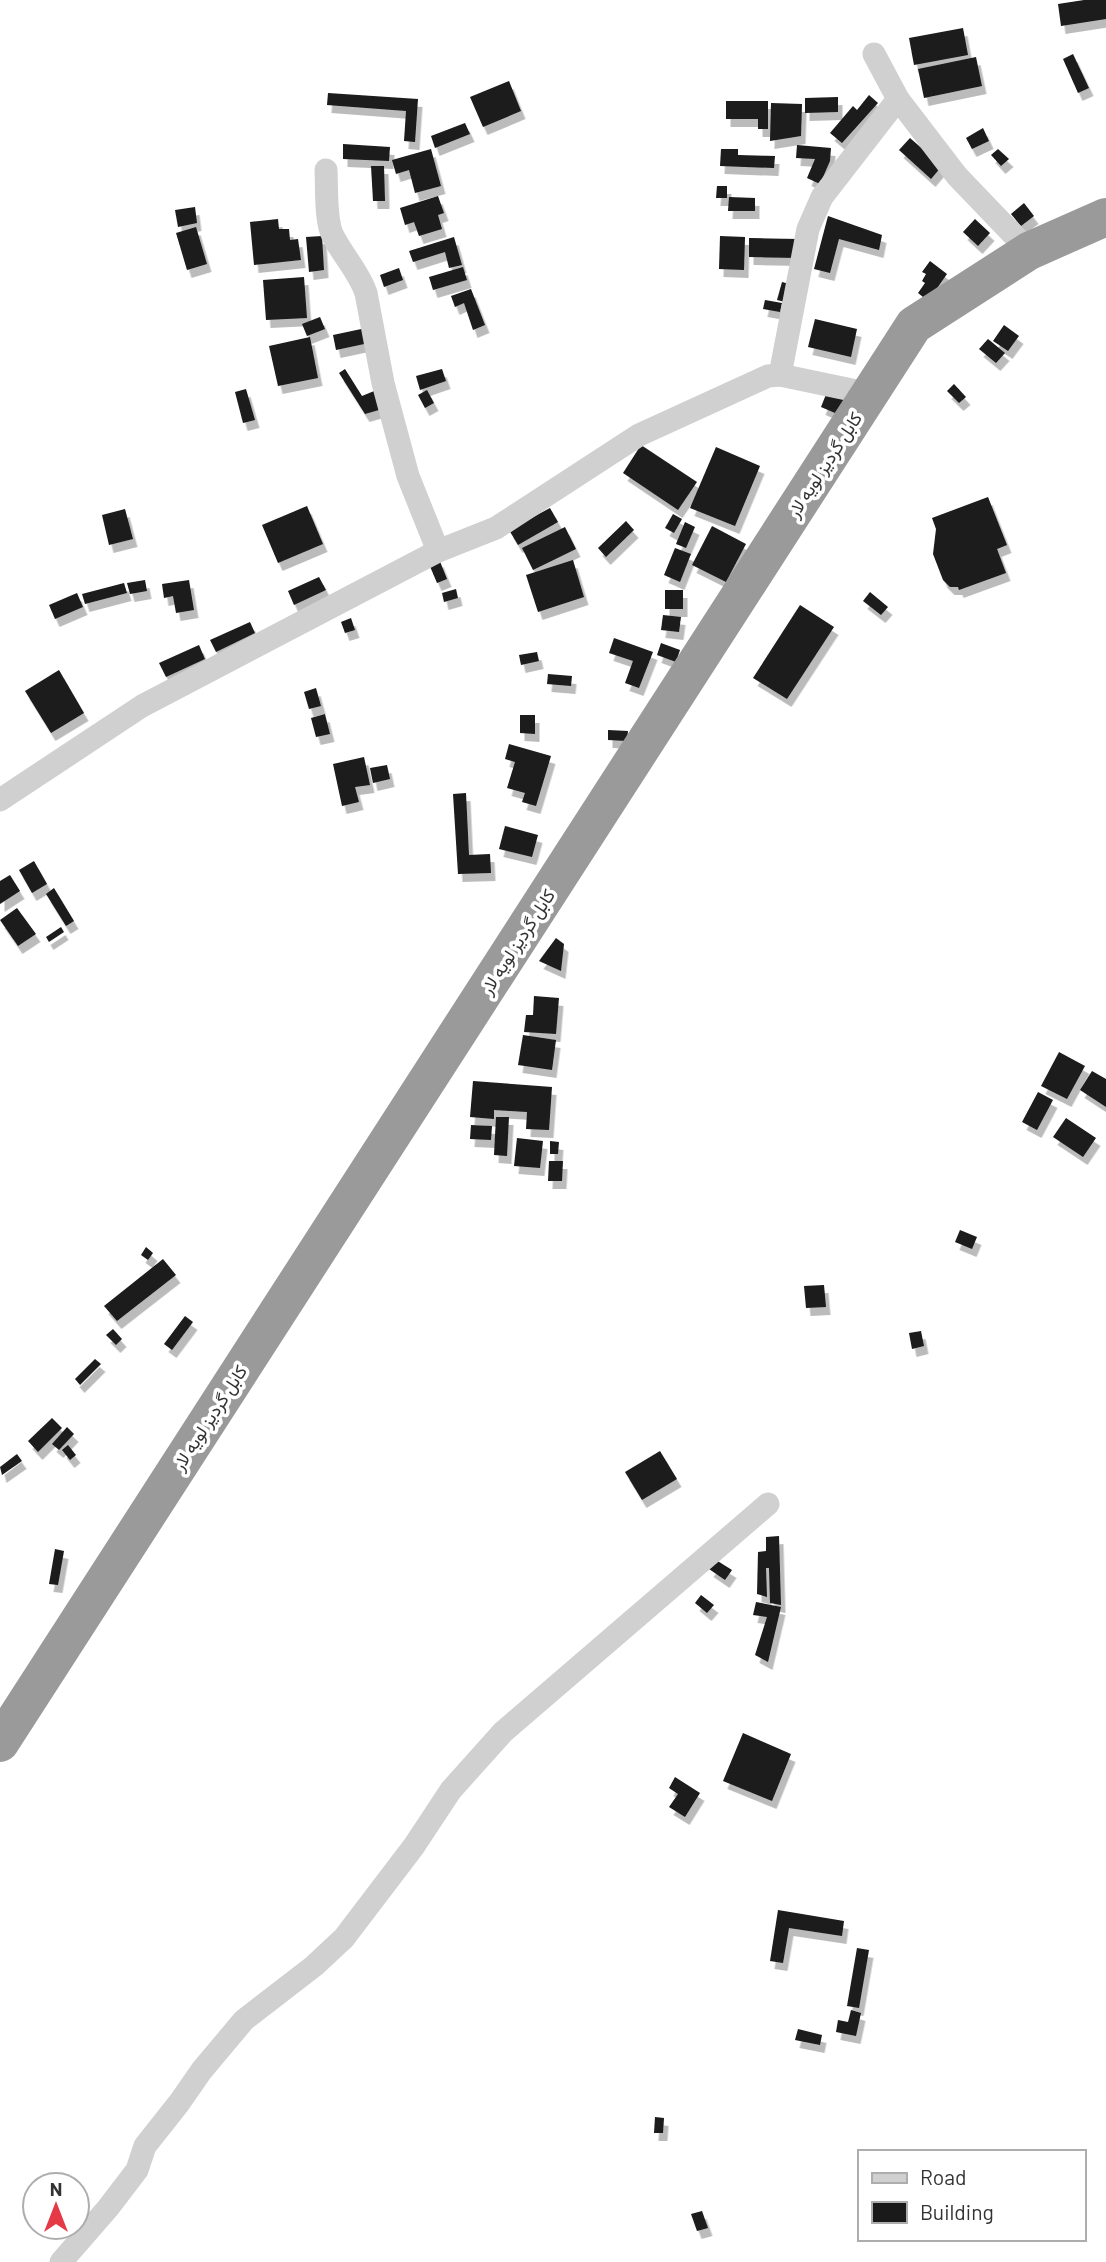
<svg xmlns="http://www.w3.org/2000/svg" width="1106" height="2262" viewBox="0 0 1106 2262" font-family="Barlow,Vazirmatn,sans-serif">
  <defs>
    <filter id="shadow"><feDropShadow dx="4.5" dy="8" stdDeviation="0" flood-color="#0004"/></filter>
  </defs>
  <rect width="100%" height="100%" fill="#fff"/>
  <g fill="#1a1a1a" filter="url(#shadow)">
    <polygon points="1084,0 1106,0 1106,19 1061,26 1058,4"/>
    <polygon points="963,28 968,55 914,65 909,38"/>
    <polygon points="1073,54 1089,88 1078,93 1063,59"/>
    <polygon points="976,57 982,86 924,98 918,69"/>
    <polygon points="509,81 521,111 483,127 470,97"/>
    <polygon points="328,93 418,99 415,142 404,141 406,111 327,105"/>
    <polygon points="869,95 878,103 842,143 830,133 853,106 857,110"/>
    <polygon points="838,97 838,112 805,113 805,98"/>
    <polygon points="726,101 768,101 768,129 758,129 758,119 726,119"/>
    <polygon points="771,103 802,104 801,136 770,141"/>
    <polygon points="465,123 470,134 435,148 431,136"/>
    <polygon points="983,128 989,141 972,149 966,138"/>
    <polygon points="910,138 942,166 931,179 899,150"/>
    <polygon points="343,144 390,147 389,161 343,159"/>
    <polygon points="797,145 831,148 830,161 820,184 807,178 815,159 796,158"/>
    <polygon points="431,149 441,186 415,193 409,170 396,174 392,160"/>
    <polygon points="721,149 738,149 738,155 775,156 774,168 720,166"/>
    <polygon points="998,149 1009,159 1001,166 991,155"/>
    <polygon points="371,166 384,166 385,201 373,201"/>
    <polygon points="717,186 727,186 727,198 716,198"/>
    <polygon points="438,196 444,213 438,215 442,229 419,236 414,222 405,225 400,208"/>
    <polygon points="729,197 755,198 755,211 728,211"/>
    <polygon points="1024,203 1034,216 1021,226 1011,214"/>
    <polygon points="195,207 197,223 178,227 175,210"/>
    <polygon points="828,216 882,235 879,250 839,239 830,273 814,269"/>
    <polygon points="278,219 279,229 289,229 290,240 298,239 301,260 254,265 250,222"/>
    <polygon points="975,219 990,233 978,246 963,232"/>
    <polygon points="196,227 207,264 187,270 176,233"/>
    <polygon points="322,236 324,270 309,272 306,237"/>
    <polygon points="720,236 745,237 744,270 719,269"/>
    <polygon points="454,237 462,265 449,268 445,252 413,262 409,251"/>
    <polygon points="749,238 798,239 797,258 749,257"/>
    <polygon points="930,261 947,274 928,301 918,293 925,283 922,281 926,274 922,272"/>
    <polygon points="463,267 467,280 433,290 429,277"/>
    <polygon points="399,268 403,280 384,287 380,275"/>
    <polygon points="304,277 307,318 266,320 263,280"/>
    <polygon points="782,282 793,285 789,303 777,300"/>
    <polygon points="471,289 485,325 473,330 464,303 455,307 451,296"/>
    <polygon points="765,300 782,303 780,312 763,309"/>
    <polygon points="320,317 325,329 307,336 302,324"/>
    <polygon points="815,319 857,329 851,357 808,347"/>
    <polygon points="1004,325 1019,336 1008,351 993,341"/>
    <polygon points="366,328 369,343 336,350 333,335"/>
    <polygon points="310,337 318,378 278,386 269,346"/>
    <polygon points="988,339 1005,353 996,363 979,349"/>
    <polygon points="345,369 362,396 379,389 386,408 365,414 339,373"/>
    <polygon points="442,369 446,381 420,390 416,376"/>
    <polygon points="954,384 966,397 959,403 947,391"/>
    <polygon points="829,387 858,399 849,419 821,407"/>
    <polygon points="246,389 255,420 243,423 235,392"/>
    <polygon points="427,390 434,403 425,408 418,395"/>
    <polygon points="641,445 697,482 678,510 623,473"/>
    <polygon points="716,447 760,466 735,526 690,508"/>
    <polygon points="988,497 1007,545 997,549 1006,573 959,590 958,587 950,587 943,580 933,554 936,529 932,518"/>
    <polygon points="307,506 323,544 278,563 262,525"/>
    <polygon points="550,508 558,522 518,545 509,530"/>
    <polygon points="125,509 133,539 109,545 102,515"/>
    <polygon points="673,514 682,519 674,533 665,528"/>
    <polygon points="626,521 634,530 606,557 598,548"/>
    <polygon points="685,522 695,527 686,548 676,544"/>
    <polygon points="712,526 746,544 726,582 692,565"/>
    <polygon points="565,527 576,549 533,570 522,548"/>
    <polygon points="675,548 691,554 680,582 664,575"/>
    <polygon points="439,559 447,579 437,583 429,564"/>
    <polygon points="573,560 584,597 538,612 526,575"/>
    <polygon points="319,577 326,590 294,605 288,591"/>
    <polygon points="145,580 147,591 130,594 127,583"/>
    <polygon points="189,580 194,610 176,613 173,596 164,598 162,584"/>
    <polygon points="124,583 127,593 85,604 82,594"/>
    <polygon points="456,589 458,598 444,602 442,593"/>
    <rect x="665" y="590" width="18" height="19"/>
    <polygon points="870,592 888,607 881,615 863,601"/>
    <polygon points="77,593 83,607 55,619 49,605"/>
    <polygon points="800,605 834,627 787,699 753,678"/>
    <polygon points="663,615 681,617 679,632 661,630"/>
    <polygon points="351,618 355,630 345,633 341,622"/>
    <polygon points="250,622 255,633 216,652 210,640"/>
    <polygon points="614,638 653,652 639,688 625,683 633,661 609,653"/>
    <polygon points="661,643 680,650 676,662 657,655"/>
    <polygon points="199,645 205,659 166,677 159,663"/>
    <polygon points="537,652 539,661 521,665 519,655"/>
    <polygon points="59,670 84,713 51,733 25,691"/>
    <polygon points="548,674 572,676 571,686 547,684"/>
    <polygon points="316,688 321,706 309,709 304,692"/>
    <polygon points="325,714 330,734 316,737 311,718"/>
    <polygon points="520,715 535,715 535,734 520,733"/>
    <polygon points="608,730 628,731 627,741 608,740"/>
    <polygon points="509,744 551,756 536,806 522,802 525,793 507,788 515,762 505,759"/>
    <polygon points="364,757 370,785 355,787 359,802 342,806 333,764"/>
    <polygon points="387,765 390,779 373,783 370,768"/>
    <polygon points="466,793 469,855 490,854 491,873 458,874 453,794"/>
    <polygon points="505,826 538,835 532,857 499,849"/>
    <polygon points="34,861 47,884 32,893 19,870"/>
    <polygon points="10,875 20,891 0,904 0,881"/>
    <polygon points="54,888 74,921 66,926 46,894"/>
    <polygon points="17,908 36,934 18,946 0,920"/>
    <polygon points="61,927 64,932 49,942 46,937"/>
    <polygon points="556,938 564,944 561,971 539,961"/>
    <polygon points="534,996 559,998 556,1034 524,1032 526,1015 533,1015"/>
    <polygon points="523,1035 556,1040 552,1070 518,1065"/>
    <polygon points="1059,1052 1085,1066 1067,1099 1041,1086"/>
    <polygon points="1092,1071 1106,1079 1106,1107 1080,1090"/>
    <polygon points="473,1081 552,1087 549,1130 526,1129 527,1112 494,1110 494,1119 470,1117"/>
    <polygon points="1038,1092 1053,1100 1037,1130 1022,1122"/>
    <polygon points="496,1117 509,1117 507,1156 494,1155"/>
    <polygon points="1066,1118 1096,1138 1083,1157 1053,1137"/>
    <polygon points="471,1125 492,1126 491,1140 470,1139"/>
    <polygon points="517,1138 543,1141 540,1168 514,1166"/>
    <polygon points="550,1141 559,1142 558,1154 550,1154"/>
    <polygon points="549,1161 563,1161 562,1181 548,1181"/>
    <polygon points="960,1230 977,1237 972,1249 955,1242"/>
    <polygon points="146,1247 153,1253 148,1260 141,1255"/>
    <polygon points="163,1259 176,1275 117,1321 104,1306"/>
    <polygon points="824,1285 826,1307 806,1308 804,1286"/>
    <polygon points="185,1316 193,1322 172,1350 164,1344"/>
    <polygon points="113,1329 122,1339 116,1345 106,1335"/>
    <polygon points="921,1331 924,1346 912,1349 909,1333"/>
    <polygon points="95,1359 101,1364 80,1385 75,1379"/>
    <polygon points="52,1418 62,1428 38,1452 28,1441"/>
    <polygon points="67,1427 74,1434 59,1450 52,1444"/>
    <polygon points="68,1445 76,1455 70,1460 62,1450"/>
    <polygon points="660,1451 677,1479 642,1500 625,1472"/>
    <polygon points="17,1454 22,1461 2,1475 0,1467"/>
    <polygon points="779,1536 781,1605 770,1603 769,1568 766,1568 767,1597 757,1594 758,1552 766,1551 766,1537"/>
    <polygon points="55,1549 64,1551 58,1585 49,1584"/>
    <polygon points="716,1560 732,1570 725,1580 709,1569"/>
    <polygon points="701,1595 714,1605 707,1613 695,1603"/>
    <polygon points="756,1602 781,1607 768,1662 755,1655 767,1617 753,1615"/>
    <polygon points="743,1733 791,1754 772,1801 723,1781"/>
    <polygon points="675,1777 700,1793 685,1817 669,1807 678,1794 669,1788"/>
    <polygon points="778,1910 844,1921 842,1936 789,1928 783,1963 770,1961"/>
    <polygon points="857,1948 869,1950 859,2008 847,2006"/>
    <polygon points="851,2010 861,2013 856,2036 836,2032 838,2020 848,2022"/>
    <polygon points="798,2029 822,2035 820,2045 795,2040"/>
    <polygon points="655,2117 664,2118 663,2133 654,2133"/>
    <polygon points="702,2211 708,2228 697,2231 691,2214"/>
  </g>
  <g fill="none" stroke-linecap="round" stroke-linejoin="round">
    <g stroke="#d0d0d0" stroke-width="23">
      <polyline points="874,54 898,99 957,176 1029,251"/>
      <path d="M326,170C327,187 325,221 333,236C343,256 359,272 366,293L383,383L408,476L438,551"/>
      <polyline points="780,375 808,229 822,197 898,99"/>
      <polyline points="0,800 142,706 438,551 496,528 639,435 768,376 780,375 871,394"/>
      <polyline points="61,2262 108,2208 137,2170 145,2146 179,2103 202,2070 244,2020 314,1966 344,1938 414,1846 451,1790 503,1732 768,1504"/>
    </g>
    <polyline stroke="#9a9a9a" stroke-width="38" points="0,1743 914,325 1029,251 1106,217"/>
  </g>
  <g text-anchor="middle" stroke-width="7" stroke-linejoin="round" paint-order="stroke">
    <g font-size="18" fill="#333" stroke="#fff">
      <text transform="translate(825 465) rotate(-57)" y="6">کابل گردیز لویه لار</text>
      <text transform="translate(518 942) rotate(-57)" y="6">کابل گردیز لویه لار</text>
      <text transform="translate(210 1418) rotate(-57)" y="6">کابل گردیز لویه لار</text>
    </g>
  </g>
  <rect x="858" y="2150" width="228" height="91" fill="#ffffff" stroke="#adadad" stroke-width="2"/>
  <rect x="872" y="2173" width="35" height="10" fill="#d0d0d0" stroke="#adadad" stroke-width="2"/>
  <text x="920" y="2185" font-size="21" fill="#333333">Road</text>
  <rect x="872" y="2202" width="35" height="21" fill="#1a1a1a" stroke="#adadad" stroke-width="2"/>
  <text x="920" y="2220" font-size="21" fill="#333333">Building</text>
  <g transform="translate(56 2206)"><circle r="33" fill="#ffffff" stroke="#adadad" stroke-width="2"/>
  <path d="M0-5L12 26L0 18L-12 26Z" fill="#e63946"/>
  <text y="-10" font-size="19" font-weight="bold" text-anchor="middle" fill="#333333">N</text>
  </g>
</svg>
